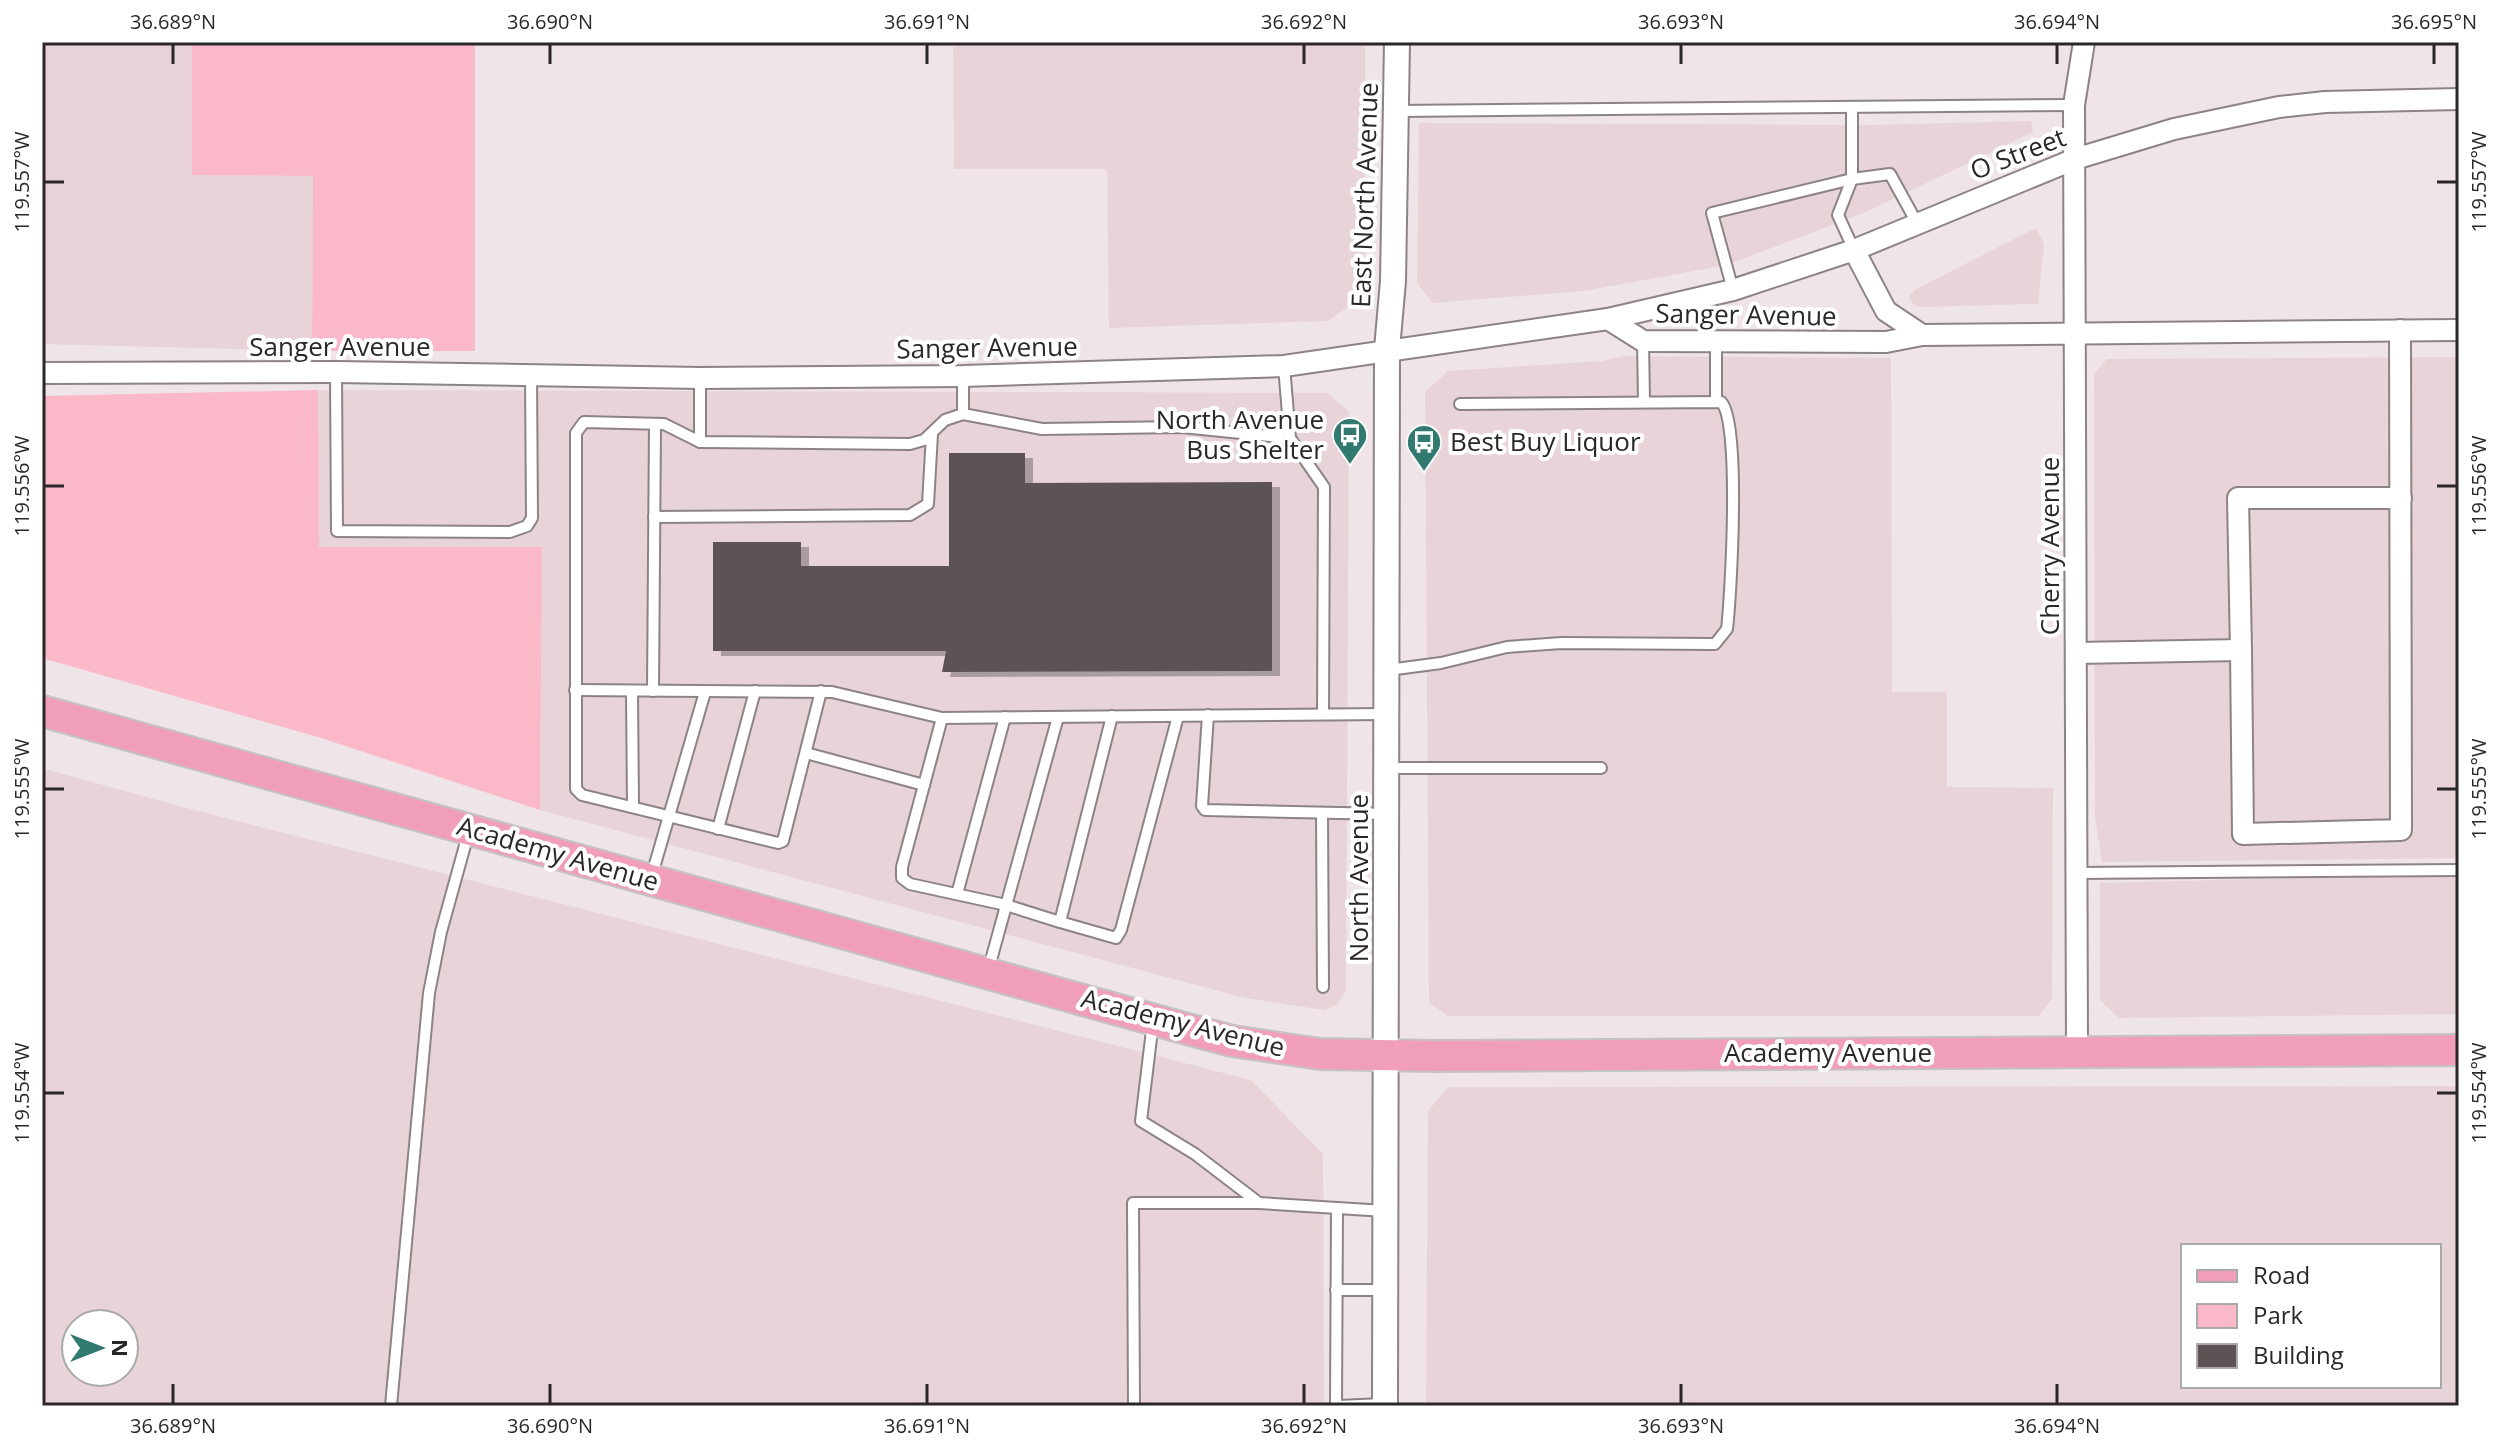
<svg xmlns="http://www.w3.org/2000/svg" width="2501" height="1448" viewBox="0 0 2501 1448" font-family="'Open Sans',sans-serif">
  <defs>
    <filter id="shadow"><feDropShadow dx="8" dy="5" stdDeviation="0" flood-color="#0004"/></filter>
  </defs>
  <rect width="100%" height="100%" fill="#efe4e7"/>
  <g fill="#e8d4d8" fill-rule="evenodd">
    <polygon points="42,42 192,42 192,175 313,176 312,351 42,344"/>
    <polygon points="953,42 1365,42 1365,295 1328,321 1109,328 1107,169 954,169"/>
    <polygon points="2031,121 2033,132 1866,212 1727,265 1584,291 1433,303 1417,283 1419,123 1868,125"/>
    <polygon points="2036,228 2044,244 2038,304 1920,307 1913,304 1909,296 1916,289"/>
    <polygon points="1624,356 1891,358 1892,692 1947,692 1947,787 2053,788 2052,999 2039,1016 1448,1016 1429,1002 1425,392 1448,371 1602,361"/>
    <polygon points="2459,357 2459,858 2102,862 2095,817 2094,374 2107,359"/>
    <polygon points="318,390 1328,393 1349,412 1346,990 1338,1004 1324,1010 1245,998 540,810 542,547 319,547"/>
    <path d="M42,768L179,806L1251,1080L1323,1154L1324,1406H42ZM76,1324H124V1372H76Z"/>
    <polygon points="2459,874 2459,1014 2119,1018 2100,1000 2100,883"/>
    <path d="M2459,1086V1406H1426L1428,1111L1448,1087ZM2183,1246H2439V1386H2183Z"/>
  </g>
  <g fill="#fbb8c9">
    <polygon points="192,42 475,42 475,351 312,351 313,176 192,175"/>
    <polygon points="318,390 319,547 542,547 540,810 318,737 42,658 42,396"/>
  </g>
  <polygon fill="#5d5355" filter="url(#shadow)" points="949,453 1025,453 1025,483 1272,482 1272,671 942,672 946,651 713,651 713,542 801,542 801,566 949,566"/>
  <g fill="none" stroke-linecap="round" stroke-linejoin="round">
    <g stroke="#8d8385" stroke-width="14">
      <g id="service">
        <polyline points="1852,109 1852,179 1838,215 1854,250"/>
        <polyline points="1397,111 2074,105"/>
        <polyline points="1733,290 1712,213 1852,179 1890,174 1917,223"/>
        <polyline points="1643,341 1644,402"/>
        <polyline points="1284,366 1290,438 1324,487 1323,714"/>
        <polyline points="336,372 337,531 510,532 527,526 532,518 531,375"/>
        <polyline points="963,376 963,414"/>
        <polyline points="700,378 700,442"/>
        <polyline points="1716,402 1716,343"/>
        <polyline points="654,517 910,515 928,504 932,434"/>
        <path d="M1388,670L1441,663L1507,647L1561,643L1715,644L1727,629C1731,595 1741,420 1721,402L1460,404"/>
        <polyline points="575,690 832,692 942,718 1386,714"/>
        <polyline points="632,691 633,806"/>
        <polyline points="653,691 655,424"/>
        <polyline points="821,691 783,841 778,843 582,795 576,789 576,433 584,422 664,424 700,442 910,444 924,440 945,420 963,414 1042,429 1182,427 1290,438"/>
        <polyline points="1208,715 1202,806 1205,810 1385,814"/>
        <polyline points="1112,716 1060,922 1116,938 1121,930 1178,716"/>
        <polyline points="942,718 902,867 902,878 910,884 1006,905 1060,922"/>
        <polyline points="806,753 924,785"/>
        <polyline points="1387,768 1601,768"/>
        <polyline points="1322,813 1323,987"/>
        <polyline points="718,829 755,691"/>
        <polyline points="2077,873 2459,870"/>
        <polyline points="651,878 705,692"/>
        <polyline points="957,894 1005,717"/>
        <polyline points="988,971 1058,717"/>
        <polyline points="1153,1022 1141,1121 1195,1154 1259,1203 1385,1211"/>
        <polyline points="1336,1290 1385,1290"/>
        <polyline points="391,1406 429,993 441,932 469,831"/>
        <polyline points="1134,1406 1133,1203 1259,1203"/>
        <polyline points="1336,1406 1337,1208"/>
        <polyline points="1338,1406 1383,1404"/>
      </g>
    </g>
    <g stroke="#8d8385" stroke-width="24">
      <g id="minor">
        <polyline points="1854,250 1886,311 1922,335"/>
        <polyline points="1608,319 1643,341 1886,342 1922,335 2459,330"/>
        <polyline points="42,373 336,372 700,378 963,376 1284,366 1608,319 1733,290 1854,250 2075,159 2174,129 2279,107 2325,102 2459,99"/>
        <polyline points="2241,650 2238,498 2401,498"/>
        <polyline points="2076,653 2241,650 2243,834 2401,830 2400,330"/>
        <polyline points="2077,1051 2074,105 2084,42"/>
      </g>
    </g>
    <g stroke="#8d8385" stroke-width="28">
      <polyline id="tertiary" points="1385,1406 1387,349 1393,281 1397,42"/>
    </g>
    <g stroke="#c4c3c3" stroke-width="34">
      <polyline id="primary" points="42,711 1180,1027 1232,1041 1320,1054 1436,1056 2459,1050"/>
    </g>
    <use href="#service" stroke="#fff" stroke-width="10"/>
    <use href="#minor" stroke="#fff" stroke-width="20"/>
    <use href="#tertiary" stroke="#fff" stroke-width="24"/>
    <use href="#primary" stroke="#f09eb9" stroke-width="30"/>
  </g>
  <path fill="none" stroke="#2b2728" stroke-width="3" d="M173,44V64M550,44V64M927,44V64M1304,44V64M1681,44V64M2057,44V64M2434,44V64M44,182H64M2437,182H2457M44,486H64M2437,486H2457M44,789H64M2437,789H2457M44,1093H64M2437,1093H2457M173,1384V1404M550,1384V1404M927,1384V1404M1304,1384V1404M1681,1384V1404M2057,1384V1404"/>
  <defs>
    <g id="bus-pin" transform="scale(1.8)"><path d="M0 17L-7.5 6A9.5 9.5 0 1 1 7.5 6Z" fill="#327970" stroke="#fff"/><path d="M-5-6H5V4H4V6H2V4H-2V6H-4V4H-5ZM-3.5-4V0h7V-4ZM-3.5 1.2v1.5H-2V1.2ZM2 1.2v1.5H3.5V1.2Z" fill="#fff"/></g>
  </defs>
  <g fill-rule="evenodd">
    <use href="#bus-pin" x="1350" y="435"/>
    <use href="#bus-pin" x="1424" y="442"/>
  </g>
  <g text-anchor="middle" stroke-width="8" stroke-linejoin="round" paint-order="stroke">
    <g font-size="26" fill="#2b2728" stroke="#fff">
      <text transform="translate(2018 154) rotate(-21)" y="9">O Street</text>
      <text transform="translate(1365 195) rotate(-88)" y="9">East North Avenue</text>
      <text transform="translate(1746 315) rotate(1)" y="9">Sanger Avenue</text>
      <text x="340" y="356">Sanger Avenue</text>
      <text transform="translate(987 348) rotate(-1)" y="9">Sanger Avenue</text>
      <text transform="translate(2050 546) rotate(-90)" y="9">Cherry Avenue</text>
      <text transform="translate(558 854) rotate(16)" y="9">Academy Avenue</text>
      <text transform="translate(1359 878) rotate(-90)" y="9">North Avenue</text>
      <text transform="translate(1183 1023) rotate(14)" y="9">Academy Avenue</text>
      <text x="1828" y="1062">Academy Avenue</text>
    </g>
    <g font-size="26" fill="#2b2728" stroke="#fff" text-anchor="end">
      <text x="1324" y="429">North Avenue<tspan x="1324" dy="30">Bus Shelter</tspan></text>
      <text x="1450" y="451" text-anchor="start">Best Buy Liquor</text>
    </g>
  </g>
  <rect width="2501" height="1448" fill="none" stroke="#ffffff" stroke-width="88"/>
  <rect x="2181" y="1244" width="260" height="144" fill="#ffffff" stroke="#aaa9a9" stroke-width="2"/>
  <rect x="2197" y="1270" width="40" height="12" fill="#f09eb9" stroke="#aaa9a9" stroke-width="2"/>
  <text x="2253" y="1284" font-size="24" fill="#2b2728">Road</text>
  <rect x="2197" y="1304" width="40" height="24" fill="#fbb8c9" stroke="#aaa9a9" stroke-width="2"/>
  <text x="2253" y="1324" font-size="24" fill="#2b2728">Park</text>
  <rect x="2197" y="1344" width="40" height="24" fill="#5d5355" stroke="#aaa9a9" stroke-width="2"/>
  <text x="2253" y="1364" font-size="24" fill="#2b2728">Building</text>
  <g transform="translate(100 1348) rotate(90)"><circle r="38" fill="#ffffff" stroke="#aaa9a9" stroke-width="2"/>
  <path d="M0-6L14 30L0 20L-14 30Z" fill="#327970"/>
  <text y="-12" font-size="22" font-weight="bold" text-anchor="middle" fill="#2b2728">N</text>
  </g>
  <rect x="44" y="44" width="2413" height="1360" fill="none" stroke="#2b2728" stroke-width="3"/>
  <g font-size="20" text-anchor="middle" fill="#2b2728">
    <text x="173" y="29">36.689°N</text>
    <text x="550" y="29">36.690°N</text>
    <text x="927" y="29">36.691°N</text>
    <text x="1304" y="29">36.692°N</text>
    <text x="1681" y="29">36.693°N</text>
    <text x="2057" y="29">36.694°N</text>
    <text x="2434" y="29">36.695°N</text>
    <text transform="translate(2479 182) rotate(-90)" y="7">119.557°W</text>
    <text transform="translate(22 182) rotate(-90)" y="7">119.557°W</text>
    <text transform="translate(2479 486) rotate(-90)" y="7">119.556°W</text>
    <text transform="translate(22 486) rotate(-90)" y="7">119.556°W</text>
    <text transform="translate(2479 789) rotate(-90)" y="7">119.555°W</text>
    <text transform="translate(22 789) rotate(-90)" y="7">119.555°W</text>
    <text transform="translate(22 1093) rotate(-90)" y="7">119.554°W</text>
    <text transform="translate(2479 1093) rotate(-90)" y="7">119.554°W</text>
    <text x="173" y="1433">36.689°N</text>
    <text x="550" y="1433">36.690°N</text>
    <text x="927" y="1433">36.691°N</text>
    <text x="1304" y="1433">36.692°N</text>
    <text x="1681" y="1433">36.693°N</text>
    <text x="2057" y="1433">36.694°N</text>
  </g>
</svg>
